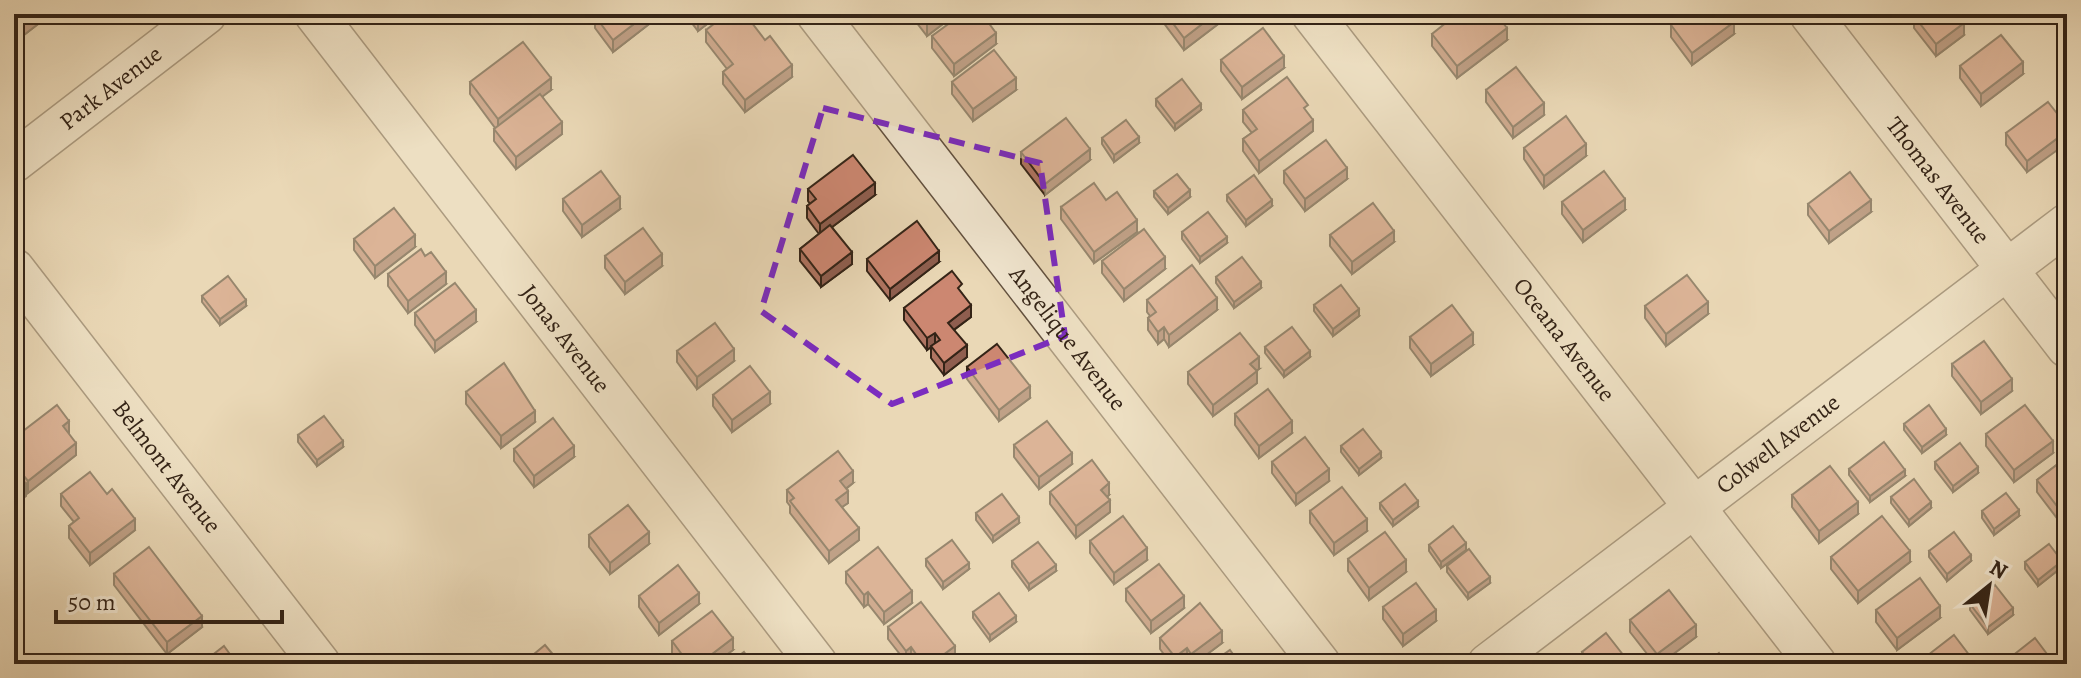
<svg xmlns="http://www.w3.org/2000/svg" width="2081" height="678" viewBox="0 0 2081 678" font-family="Alegreya,serif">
  <rect width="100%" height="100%" fill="#ead8b6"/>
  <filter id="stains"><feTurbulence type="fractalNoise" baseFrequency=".0025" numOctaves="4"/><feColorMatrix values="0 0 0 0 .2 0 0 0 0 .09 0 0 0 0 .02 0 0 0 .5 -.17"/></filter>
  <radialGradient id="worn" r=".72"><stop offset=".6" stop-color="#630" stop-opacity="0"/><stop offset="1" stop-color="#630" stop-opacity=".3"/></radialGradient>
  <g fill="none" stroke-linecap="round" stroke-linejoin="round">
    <g stroke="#62513f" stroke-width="43">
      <g id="minor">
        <path id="s1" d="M315,14L817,664"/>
        <path id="s2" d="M817,14L1320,664"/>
        <path id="s3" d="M1312,14L1816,664"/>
        <path id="s4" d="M1810,14L2067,347"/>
        <path id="s5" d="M14,162L206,14"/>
        <path id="s6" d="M14,269L320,664"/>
        <path id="s7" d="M1488,664L2067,224"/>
      </g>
    </g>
    <use href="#minor" stroke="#f1e6d0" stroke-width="40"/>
  </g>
  <g fill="#af7461" stroke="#342417" stroke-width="2">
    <polygon points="14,14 51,14 20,38 14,29"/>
    <polygon points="598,14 662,14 613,52 595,28 595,16"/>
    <polygon points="685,14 720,14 698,31"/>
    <polygon points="910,14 956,14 927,36"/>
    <polygon points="1157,14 1226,14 1226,18 1184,50"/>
    <polygon points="1914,16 1964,35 1936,56 1914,28"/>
    <polygon points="1671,25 1734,34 1692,65 1671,37"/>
    <polygon points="706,30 792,77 745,112 723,84 723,72 727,69 706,42"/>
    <polygon points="1432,34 1507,40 1457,78 1432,46"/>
    <polygon points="932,36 996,44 954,76 932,48"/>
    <polygon points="1221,60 1284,68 1242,99 1221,71"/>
    <polygon points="1960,66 2023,74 1981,106 1960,78"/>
    <polygon points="470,82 551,90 542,96 562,134 516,169 494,141 494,129 495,128 470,94"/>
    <polygon points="952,82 1016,90 973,121 952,94"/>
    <polygon points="1486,90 1544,115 1513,138 1486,102"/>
    <polygon points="1156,99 1201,110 1175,130 1156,106"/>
    <polygon points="1243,110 1308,114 1313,131 1259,173 1243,151 1243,139 1252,133 1243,122"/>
    <polygon points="2067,126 2027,172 2006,145 2006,133"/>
    <polygon points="1102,138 1139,143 1114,162 1102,144"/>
    <polygon points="1524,148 1586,156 1544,188 1524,159"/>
    <polygon points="1021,152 1090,160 1045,195 1021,164"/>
    <polygon points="1284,171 1347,179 1305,211 1284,183"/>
    <polygon points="808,189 875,195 832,227 852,264 821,287 800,261 800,249 819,234 807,218 807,206 810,204 808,201"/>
    <polygon points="1154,191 1190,197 1168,214 1154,197"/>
    <polygon points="1227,195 1272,206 1246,226 1227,201"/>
    <polygon points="563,199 620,209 582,237 563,211"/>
    <polygon points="1562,202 1625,210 1583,242 1562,214"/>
    <polygon points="1808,204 1871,212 1829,243 1808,215"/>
    <polygon points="1061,207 1137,232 1094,263 1061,219"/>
    <polygon points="1182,232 1227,243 1200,263 1182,239"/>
    <polygon points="1330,235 1394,242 1352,274 1330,246"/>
    <polygon points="354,239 415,247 375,278 354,250"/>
    <polygon points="605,256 662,266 625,294 605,268"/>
    <polygon points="867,259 939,262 890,300 867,271"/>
    <polygon points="1102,261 1165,269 1124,301 1102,273"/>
    <polygon points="388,274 446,284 408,313 388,286"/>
    <polygon points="1216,277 1261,288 1234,308 1216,283"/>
    <polygon points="962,294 971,317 954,330 967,357 944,375 931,358 931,347 927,350 904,320 904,308"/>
    <polygon points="202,296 246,306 220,325 202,302"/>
    <polygon points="1147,300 1217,310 1169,347 1164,339 1158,344 1148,330 1148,318 1150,316 1147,312"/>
    <polygon points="1314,305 1359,316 1333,336 1314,311"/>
    <polygon points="1645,306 1708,314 1666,346 1645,318"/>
    <polygon points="415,313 476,322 435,352 415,325"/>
    <polygon points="1410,337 1473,345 1431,376 1410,348"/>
    <polygon points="1265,347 1310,357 1284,377 1265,353"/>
    <polygon points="677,351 734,361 697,389 677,362"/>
    <polygon points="1952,364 2012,391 1981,414 1952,376"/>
    <polygon points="967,367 1030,398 999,421 967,379"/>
    <polygon points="1259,369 1256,371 1257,383 1213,416 1188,384 1188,372"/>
    <polygon points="466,392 535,422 501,448 466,404"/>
    <polygon points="713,395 770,404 732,432 713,406"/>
    <polygon points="1235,414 1292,433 1259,458 1235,425"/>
    <polygon points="1904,424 1946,435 1922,453 1904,430"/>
    <polygon points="68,433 76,455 28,493 26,491 26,496 14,438"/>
    <polygon points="1986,434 2053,453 2014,482 1986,446"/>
    <polygon points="298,435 343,447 317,466 298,442"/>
    <polygon points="1014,445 1072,464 1039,489 1014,457"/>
    <polygon points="1341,446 1381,458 1359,475 1341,452"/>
    <polygon points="514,449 574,457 534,487 514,461"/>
    <polygon points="2067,457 2066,530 2037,492 2037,480"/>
    <polygon points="1272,462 1329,481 1296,505 1272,473"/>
    <polygon points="1935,462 1978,473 1953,492 1935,469"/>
    <polygon points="1849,469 1905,476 1870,502 1849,475"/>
    <polygon points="853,483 846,489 848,503 842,507 859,540 829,563 790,513 790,506 787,502 787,490"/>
    <polygon points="1050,492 1109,495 1107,497 1110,512 1076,538 1050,504"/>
    <polygon points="61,494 107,494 135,530 90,565 69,538 69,526 74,522 61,506"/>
    <polygon points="1792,495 1858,514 1819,543 1792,507"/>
    <polygon points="1891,497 1931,508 1909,526 1891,503"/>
    <polygon points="1380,503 1418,507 1393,526 1380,509"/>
    <polygon points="1310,511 1367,531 1334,555 1310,523"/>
    <polygon points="1982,511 2019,516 1994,535 1982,518"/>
    <polygon points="976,513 1019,523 993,542 976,520"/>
    <polygon points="589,535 649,544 610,574 589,547"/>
    <polygon points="1090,541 1147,560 1114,584 1090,553"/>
    <polygon points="1429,545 1466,550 1441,568 1429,551"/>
    <polygon points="1929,551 1971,561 1947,581 1929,557"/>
    <polygon points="1831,557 1910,562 1858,603 1831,569"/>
    <polygon points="926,559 969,569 943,589 926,566"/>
    <polygon points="1348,559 1406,572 1369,600 1348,571"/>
    <polygon points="1012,561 1056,571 1029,590 1012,567"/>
    <polygon points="2025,562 2062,567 2038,586 2025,569"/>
    <polygon points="1447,566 1490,583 1468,599 1447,572"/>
    <polygon points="846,572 912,603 884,624 868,604 864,607 846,583"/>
    <polygon points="114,574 202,627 167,654 114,585"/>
    <polygon points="1126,589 1184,608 1151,633 1126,601"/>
    <polygon points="639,596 699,604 659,635 639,607"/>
    <polygon points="1970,604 2013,615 1988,634 1970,610"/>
    <polygon points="1383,607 1436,621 1403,646 1383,619"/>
    <polygon points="1876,610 1940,618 1897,650 1876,622"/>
    <polygon points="973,612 1016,622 990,641 973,618"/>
    <polygon points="2067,615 2067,634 2061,626 2061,620"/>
    <polygon points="1630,620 1696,637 1660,664 1655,664 1630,632"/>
    <polygon points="888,627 955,658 947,664 914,664 911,659 906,662 888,639"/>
    <polygon points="1160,638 1222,643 1194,664 1190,664 1187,660 1181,664 1171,664 1160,649"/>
    <polygon points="672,641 733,650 714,664 680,664 672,653"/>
    <polygon points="1582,652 1624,662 1622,664 1587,664 1582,658"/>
  </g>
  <g fill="#8f5e4f" stroke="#342417" stroke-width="2">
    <polygon points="36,14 51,14 20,38 20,26"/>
    <polygon points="647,14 662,14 613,52 613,40"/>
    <polygon points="705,14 720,14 698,31 698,19"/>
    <polygon points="940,14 956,14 927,36 927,24"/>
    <polygon points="1215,14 1226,14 1226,18 1184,50 1184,38"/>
    <polygon points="1413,14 1421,14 1413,21"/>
    <polygon points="1734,22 1734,34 1692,65 1692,53"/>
    <polygon points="1964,23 1964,35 1936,56 1936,44"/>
    <polygon points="1507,28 1507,40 1457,78 1457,66"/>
    <polygon points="996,33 996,44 954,76 954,64"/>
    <polygon points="1284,56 1284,68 1242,99 1242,87"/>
    <polygon points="2023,62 2023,74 1981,106 1981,94"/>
    <polygon points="792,65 792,77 745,112 745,100"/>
    <polygon points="551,78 551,90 498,131 498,119"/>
    <polygon points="1016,78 1016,90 973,121 973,109"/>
    <polygon points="1544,103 1544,115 1513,138 1513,127"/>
    <polygon points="1201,104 1201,110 1175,130 1175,124"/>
    <polygon points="1313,120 1313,131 1259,173 1259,161"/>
    <polygon points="562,122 562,134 516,169 516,157"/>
    <polygon points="2067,131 2067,143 2027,172 2027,161"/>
    <polygon points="1139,137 1139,143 1114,162 1114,155"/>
    <polygon points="1586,144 1586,156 1544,188 1544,176"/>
    <polygon points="1090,149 1090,160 1045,195 1045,184"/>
    <polygon points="1347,168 1347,179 1305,211 1305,199"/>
    <polygon points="875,183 875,195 820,236 820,224"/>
    <polygon points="1190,190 1190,197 1168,214 1168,208"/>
    <polygon points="620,197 620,209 582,237 582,225"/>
    <polygon points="1625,199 1625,210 1583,242 1583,230"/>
    <polygon points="1272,200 1272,206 1246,226 1246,220"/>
    <polygon points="1871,200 1871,212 1829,243 1829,231"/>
    <polygon points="1137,220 1137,232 1094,263 1094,252"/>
    <polygon points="1394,231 1394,242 1352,274 1352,262"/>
    <polygon points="415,235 415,247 375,278 375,266"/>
    <polygon points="1227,237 1227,243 1200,263 1200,257"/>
    <polygon points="939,251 939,262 890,300 890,289"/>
    <polygon points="852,252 852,264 821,287 821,276"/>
    <polygon points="662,254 662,266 625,294 625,282"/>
    <polygon points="1165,257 1165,269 1124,301 1124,289"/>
    <polygon points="446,272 446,284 408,313 408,301"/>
    <polygon points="1261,282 1261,288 1234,308 1234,302"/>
    <polygon points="1217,298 1217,310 1169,347 1169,335"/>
    <polygon points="246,300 246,306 220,325 220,319"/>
    <polygon points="1708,302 1708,314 1666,346 1666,334"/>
    <polygon points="971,305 971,317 948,334 948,323"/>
    <polygon points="1359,309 1359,316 1333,336 1333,329"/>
    <polygon points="476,310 476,322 435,352 435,341"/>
    <polygon points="1164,327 1164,339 1158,344 1158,332"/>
    <polygon points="935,333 935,344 927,350 927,338"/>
    <polygon points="1473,333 1473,345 1431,376 1431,364"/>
    <polygon points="967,345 967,357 944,375 944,363"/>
    <polygon points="734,349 734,361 697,389 697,377"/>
    <polygon points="1310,351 1310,357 1284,377 1284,371"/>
    <polygon points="1259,357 1259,369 1250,375 1250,364"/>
    <polygon points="1257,371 1257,383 1213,416 1213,405"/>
    <polygon points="2012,379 2012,391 1981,414 1981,402"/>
    <polygon points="1030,386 1030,398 999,421 999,410"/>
    <polygon points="770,392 770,404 732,432 732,420"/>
    <polygon points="535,411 535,422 501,448 501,436"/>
    <polygon points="69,421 69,433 63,437 63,426"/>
    <polygon points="1292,421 1292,433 1259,458 1259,446"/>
    <polygon points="1946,429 1946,435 1922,453 1922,447"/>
    <polygon points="343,441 343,447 317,466 317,460"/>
    <polygon points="2053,441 2053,453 2014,482 2014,470"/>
    <polygon points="76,443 76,455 28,493 28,481"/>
    <polygon points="574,446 574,457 534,487 534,476"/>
    <polygon points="1381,452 1381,458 1359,475 1359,469"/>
    <polygon points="1072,453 1072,464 1039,489 1039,477"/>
    <polygon points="1978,467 1978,473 1953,492 1953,486"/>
    <polygon points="1329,469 1329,481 1296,505 1296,494"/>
    <polygon points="1905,470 1905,476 1870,502 1870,496"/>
    <polygon points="853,471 853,483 840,493 840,481"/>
    <polygon points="1109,483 1109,495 1101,501 1101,490"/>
    <polygon points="26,484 26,496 14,505 14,494"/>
    <polygon points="848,491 848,503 836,511 836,500"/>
    <polygon points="1110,500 1110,512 1076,538 1076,526"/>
    <polygon points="1418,501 1418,507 1393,526 1393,520"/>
    <polygon points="1858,502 1858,514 1819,543 1819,531"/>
    <polygon points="1931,502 1931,508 1909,526 1909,520"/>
    <polygon points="2019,510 2019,516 1994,535 1994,529"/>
    <polygon points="1019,517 1019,523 993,542 993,536"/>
    <polygon points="135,519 135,530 90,565 90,553"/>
    <polygon points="1367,519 1367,531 1334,555 1334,543"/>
    <polygon points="859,528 859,540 829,563 829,551"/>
    <polygon points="649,532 649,544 610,574 610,563"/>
    <polygon points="1466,543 1466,550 1441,568 1441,562"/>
    <polygon points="1147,548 1147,560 1114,584 1114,573"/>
    <polygon points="1910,551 1910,562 1858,603 1858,591"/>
    <polygon points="1971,555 1971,561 1947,581 1947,574"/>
    <polygon points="1406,560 1406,572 1369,600 1369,588"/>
    <polygon points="2062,561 2062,567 2038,586 2038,580"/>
    <polygon points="969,563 969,569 943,589 943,582"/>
    <polygon points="1056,565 1056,571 1029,590 1029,584"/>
    <polygon points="1490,577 1490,583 1468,599 1468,593"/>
    <polygon points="912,591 912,603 884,624 884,612"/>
    <polygon points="868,592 868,604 864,607 864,595"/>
    <polygon points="699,593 699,604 659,635 659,623"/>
    <polygon points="1184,596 1184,608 1151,633 1151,621"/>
    <polygon points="1940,606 1940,618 1897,650 1897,638"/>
    <polygon points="2013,608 2013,615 1988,634 1988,627"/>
    <polygon points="1436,610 1436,621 1403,646 1403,634"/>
    <polygon points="202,616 202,627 167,654 167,642"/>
    <polygon points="1016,616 1016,622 990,641 990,635"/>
    <polygon points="1696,625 1696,637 1660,664 1657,664 1657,654"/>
    <polygon points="1222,631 1222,643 1194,664 1191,664 1191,654"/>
    <polygon points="733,638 733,650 714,664 699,664"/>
    <polygon points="955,646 955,658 947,664 931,664"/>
    <polygon points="911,647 911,659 906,662 906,651"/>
    <polygon points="1187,648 1187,660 1181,664 1175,664 1175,657"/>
    <polygon points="1624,656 1624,662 1622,664 1614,664"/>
  </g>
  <g fill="#cc8771" stroke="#342417" stroke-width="2">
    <polygon points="14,14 36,14 20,26 14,17"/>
    <polygon points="598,14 647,14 613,40 595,16"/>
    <polygon points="695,14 705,14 698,19"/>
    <polygon points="727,14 745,14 765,40 770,36 792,65 745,100 723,72 733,64 706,30"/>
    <polygon points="919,14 940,14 927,24"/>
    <polygon points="962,14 982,14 996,33 954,64 932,36"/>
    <polygon points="1166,14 1215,14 1184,38"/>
    <polygon points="1457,14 1496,14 1507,28 1457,66 1432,34"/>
    <polygon points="1686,14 1728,14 1734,22 1692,53 1671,25"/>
    <polygon points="1916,14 1957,14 1964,23 1936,44 1914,16"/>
    <polygon points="1263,28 1284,56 1242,87 1221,60"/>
    <polygon points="2001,35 2023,62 1981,94 1960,66"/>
    <polygon points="523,42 551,78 498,119 470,82"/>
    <polygon points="994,50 1016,78 973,109 952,82"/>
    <polygon points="1516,67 1544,103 1513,127 1486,90"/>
    <polygon points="1287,77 1308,105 1304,108 1313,120 1259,161 1243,139 1257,129 1243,110"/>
    <polygon points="1182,79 1201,104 1175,124 1156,99"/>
    <polygon points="540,94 562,122 516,157 494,129"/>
    <polygon points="2048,102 2067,126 2067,131 2027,161 2006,133"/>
    <polygon points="1566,116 1586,144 1544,176 1524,148"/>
    <polygon points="1066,118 1090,149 1045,184 1021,152"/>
    <polygon points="1126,120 1139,137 1114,155 1102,138"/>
    <polygon points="1326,140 1347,168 1305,199 1284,171"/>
    <polygon points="853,155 875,183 820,224 807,206 816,199 808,189"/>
    <polygon points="601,171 620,197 582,225 563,199"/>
    <polygon points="1604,171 1625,199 1583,230 1562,202"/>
    <polygon points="1850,172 1871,200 1829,231 1808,204"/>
    <polygon points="1177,174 1190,190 1168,208 1154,191"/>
    <polygon points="1254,175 1272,200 1246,220 1227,195"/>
    <polygon points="1094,183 1106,200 1117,192 1137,220 1094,252 1061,207"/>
    <polygon points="1373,203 1394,231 1352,262 1330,235"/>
    <polygon points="394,208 415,235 375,266 354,239"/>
    <polygon points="1208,212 1227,237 1200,257 1182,232"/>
    <polygon points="917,221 939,251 890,289 867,259"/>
    <polygon points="830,225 852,252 821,276 800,249"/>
    <polygon points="643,228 662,254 625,282 605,256"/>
    <polygon points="1144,229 1165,257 1124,289 1102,261"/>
    <polygon points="421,249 425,256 431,252 446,272 408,301 388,274"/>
    <polygon points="1242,257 1261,282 1234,302 1216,277"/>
    <polygon points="1192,265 1217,298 1169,335 1164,327 1158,332 1148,318 1156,312 1147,300"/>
    <polygon points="952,271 962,284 958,288 971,305 948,323 967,345 944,363 931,346 940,340 935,333 927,338 904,308"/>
    <polygon points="1687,275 1708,302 1666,334 1645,306"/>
    <polygon points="228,276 246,300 220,319 202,296"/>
    <polygon points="455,283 476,310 435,341 415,313"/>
    <polygon points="1341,285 1359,309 1333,329 1314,305"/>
    <polygon points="1452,305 1473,333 1431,364 1410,337"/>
    <polygon points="715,323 734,349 697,377 677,351"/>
    <polygon points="1292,327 1310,351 1284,371 1265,347"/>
    <polygon points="1240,333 1259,357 1250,364 1257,371 1213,405 1188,372"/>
    <polygon points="1984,341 2012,379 1981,402 1952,364"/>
    <polygon points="997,344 1030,386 999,410 967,367"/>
    <polygon points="504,363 535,411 501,436 466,392"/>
    <polygon points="750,366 770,392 732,420 713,395"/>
    <polygon points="1268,389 1292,421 1259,446 1235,414"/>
    <polygon points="57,405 69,421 63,426 76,443 28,481 23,475 20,476 26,484 14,494 14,438"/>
    <polygon points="1929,405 1946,429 1922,447 1904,424"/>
    <polygon points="2025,405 2053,441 2014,470 1986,434"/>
    <polygon points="324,416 343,441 317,460 298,435"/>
    <polygon points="553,418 574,446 534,476 514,449"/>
    <polygon points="1047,421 1072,453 1039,477 1014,445"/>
    <polygon points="1363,429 1381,452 1359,469 1341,446"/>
    <polygon points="1305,437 1329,469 1296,494 1272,462"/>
    <polygon points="1884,442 1905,470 1870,496 1849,469"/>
    <polygon points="1960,443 1978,467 1953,486 1935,462"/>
    <polygon points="838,451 853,471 840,481 848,491 836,500 859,528 829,551 790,501 794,498 787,490"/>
    <polygon points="2067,457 2067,517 2066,518 2037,480"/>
    <polygon points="1092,460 1109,483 1101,490 1110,500 1076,526 1050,492"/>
    <polygon points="1830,466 1858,502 1819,531 1792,495"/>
    <polygon points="90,472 107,494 112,489 135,519 90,553 69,526 79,518 61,494"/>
    <polygon points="1914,479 1931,502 1909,520 1891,497"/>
    <polygon points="1405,484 1418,501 1393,520 1380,503"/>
    <polygon points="1342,487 1367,519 1334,543 1310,511"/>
    <polygon points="2006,493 2019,510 1994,529 1982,511"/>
    <polygon points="1002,494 1019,517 993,536 976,513"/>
    <polygon points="628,505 649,532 610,563 589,535"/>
    <polygon points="1123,516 1147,548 1114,573 1090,541"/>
    <polygon points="1882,516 1910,551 1858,591 1831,557"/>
    <polygon points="1453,526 1466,543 1441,562 1429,545"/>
    <polygon points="1385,532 1406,560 1369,588 1348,559"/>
    <polygon points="1954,532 1971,555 1947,574 1929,551"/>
    <polygon points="952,540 969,563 943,582 926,559"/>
    <polygon points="1038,542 1056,565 1029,584 1012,561"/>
    <polygon points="2049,544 2062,561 2038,580 2025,562"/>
    <polygon points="149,547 202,616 167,642 114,574"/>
    <polygon points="878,547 912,591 884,612 868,592 864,595 846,572"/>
    <polygon points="1469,549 1490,577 1468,593 1447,566"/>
    <polygon points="1159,564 1184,596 1151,621 1126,589"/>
    <polygon points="678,565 699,593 659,623 639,596"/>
    <polygon points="1920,578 1940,606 1897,638 1876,610"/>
    <polygon points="1416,583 1436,610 1403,634 1383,607"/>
    <polygon points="1995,585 2013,608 1988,627 1970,604"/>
    <polygon points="1669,590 1696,625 1657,654 1630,620"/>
    <polygon points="999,593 1016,616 990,635 973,612"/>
    <polygon points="921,602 955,646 931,664 923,664 911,647 906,651 888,627"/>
    <polygon points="1200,603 1222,631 1191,654 1187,648 1175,657 1160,638"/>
    <polygon points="712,611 733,638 699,664 689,664 672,641"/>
    <polygon points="2067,615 2067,628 2061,620"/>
    <polygon points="1606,633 1624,656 1614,664 1592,664 1582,652"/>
    <polygon points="1954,635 1976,664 1921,664 1919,662"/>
    <polygon points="2035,638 2053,662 2050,664 2016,664 2011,657"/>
    <polygon points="545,645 561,664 522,664"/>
    <polygon points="224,646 237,664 201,664"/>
    <polygon points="1230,650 1240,664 1210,664"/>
    <polygon points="744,652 753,664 728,664"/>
    <polygon points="1719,653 1727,664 1705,664"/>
    <polygon points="963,655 969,664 951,664"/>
  </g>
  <path d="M0 0H2081V678H0ZM823,108L1040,163L1065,336L892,404L761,311Z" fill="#ead8b6" fill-opacity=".55" fill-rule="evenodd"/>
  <path fill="none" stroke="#7b2cbf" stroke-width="6" stroke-dasharray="16 10" stroke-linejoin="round" d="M823,108L1040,163L1065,336L892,404L761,311Z"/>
  <g text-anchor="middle" stroke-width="6" stroke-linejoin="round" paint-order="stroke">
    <g font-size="24" fill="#342417" stroke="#f1e6d0">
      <text dy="8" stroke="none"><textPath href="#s5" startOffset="122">Park Avenue</textPath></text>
      <text dy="8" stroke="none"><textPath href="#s4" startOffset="210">Thomas Avenue</textPath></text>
      <text dy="8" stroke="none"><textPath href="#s1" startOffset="410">Jonas Avenue</textPath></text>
      <text dy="8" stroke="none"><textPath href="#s2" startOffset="410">Angelique Avenue</textPath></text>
      <text dy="8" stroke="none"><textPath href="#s3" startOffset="412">Oceana Avenue</textPath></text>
      <text dy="8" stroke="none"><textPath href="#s7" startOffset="364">Colwell Avenue</textPath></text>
      <text dy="8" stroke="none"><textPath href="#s6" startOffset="250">Belmont Avenue</textPath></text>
    </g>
  </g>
  <rect width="2081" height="678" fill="none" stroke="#ead8b6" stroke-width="48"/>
  <rect x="16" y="16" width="2049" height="646" fill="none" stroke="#342417" stroke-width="4"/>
  <rect x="24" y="24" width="2033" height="630" fill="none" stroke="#342417" stroke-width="2"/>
  <g transform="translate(1989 586) rotate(30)" stroke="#f1e6d0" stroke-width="6" paint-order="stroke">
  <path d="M0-6L14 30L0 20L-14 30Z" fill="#342417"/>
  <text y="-12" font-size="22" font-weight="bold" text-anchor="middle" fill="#342417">N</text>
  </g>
  <path d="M56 610v12h226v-12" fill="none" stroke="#342417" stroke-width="4"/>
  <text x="68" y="610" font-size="24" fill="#342417" stroke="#f1e6d0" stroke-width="6" paint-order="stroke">50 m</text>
  <rect width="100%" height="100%" filter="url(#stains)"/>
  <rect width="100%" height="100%" fill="url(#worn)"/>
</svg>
